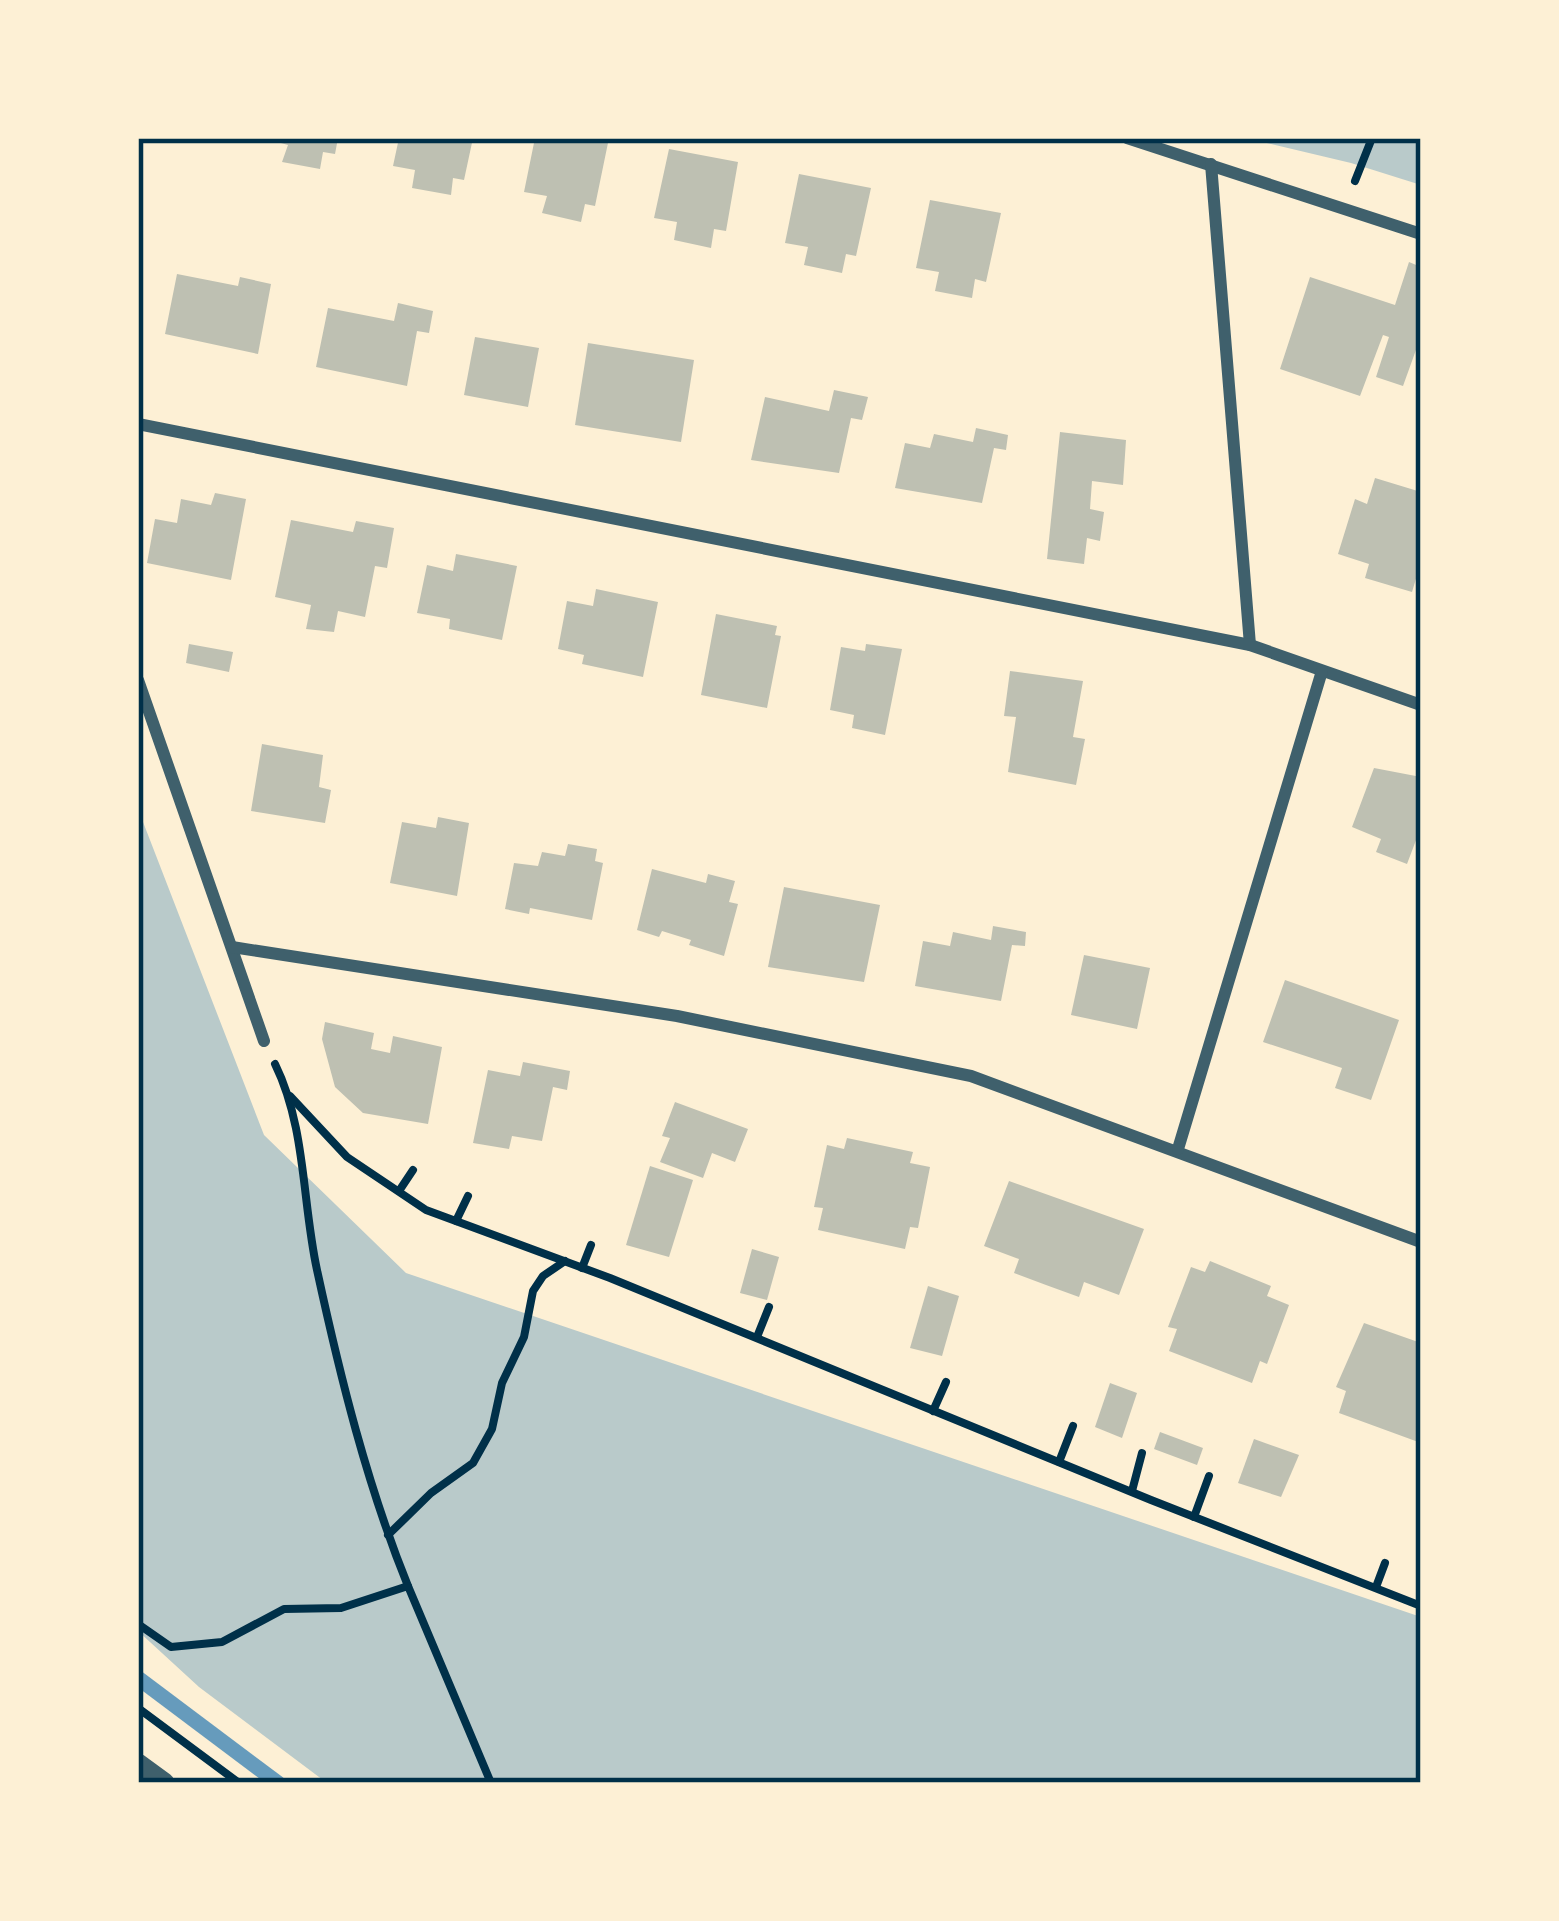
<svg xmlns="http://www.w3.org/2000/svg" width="1559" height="1921" viewBox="0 0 1559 1921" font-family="'Sofia Sans Condensed',sans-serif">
  <rect width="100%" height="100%" fill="#fdf0d5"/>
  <g fill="#b9caca">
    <polygon points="1246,138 1421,138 1421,185 1351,163"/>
    <polygon points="138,809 264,1135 406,1273 1421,1617 1421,1783 327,1783 199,1687 138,1631"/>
  </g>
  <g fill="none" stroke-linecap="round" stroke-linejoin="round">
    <polyline stroke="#669bbc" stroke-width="15" points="138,1678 278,1783"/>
  </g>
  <g fill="#bec0b2">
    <polygon points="263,138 338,138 335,154 323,152 320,169 282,162 288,145"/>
    <polygon points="399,138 473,138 464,180 453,178 451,195 412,188 415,170 393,166"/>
    <polygon points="535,138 609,138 595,206 585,204 581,222 542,213 547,196 524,192"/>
    <polygon points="669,149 738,162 726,231 714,229 711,248 674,240 677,222 654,218"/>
    <polygon points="799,174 871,188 856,256 846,254 842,273 804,265 808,247 785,243"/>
    <polygon points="930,200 1001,213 986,282 975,279 972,298 935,291 939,272 916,268"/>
    <polygon points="1409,262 1421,267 1421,336 1403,386 1376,377 1389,337 1383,335 1360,396 1280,369 1310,277 1395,305"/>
    <polygon points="177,274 238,286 240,277 271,284 258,354 165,334"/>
    <polygon points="398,303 433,311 429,333 417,331 407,386 316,367 328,308 394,321"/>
    <polygon points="475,337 539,348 528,407 464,395"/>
    <polygon points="588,343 694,360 681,442 575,425"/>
    <polygon points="834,390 868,397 862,420 851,418 839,473 751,460 765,397 829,411"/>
    <polygon points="976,428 1008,435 1006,450 994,448 982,503 895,488 905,443 930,448 934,434 973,442"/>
    <polygon points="1060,432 1126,440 1123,485 1092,481 1090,509 1104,512 1100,541 1087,538 1084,564 1047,559"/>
    <polygon points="1375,478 1421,492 1421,562 1412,592 1365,578 1369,564 1338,554 1355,499 1367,504"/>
    <polygon points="215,493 246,499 231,580 147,563 155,519 177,523 181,499 211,505"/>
    <polygon points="291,520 353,532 356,521 394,528 387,568 375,566 365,617 338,611 334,632 306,629 311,605 275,597"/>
    <polygon points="456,554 517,566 502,640 449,629 450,619 417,613 427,565 453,571"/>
    <polygon points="596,589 658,602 643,677 582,664 584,655 558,649 567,601 593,606"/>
    <polygon points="716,614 777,626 775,635 781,636 767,708 701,695"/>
    <polygon points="189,644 233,652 229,672 186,663"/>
    <polygon points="866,644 902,649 885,735 852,728 854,715 830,710 841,647 865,651"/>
    <polygon points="1010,671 1083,681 1073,737 1085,739 1076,785 1008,772 1016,717 1004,716"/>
    <polygon points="262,744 323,755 319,787 331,790 325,823 251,811"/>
    <polygon points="1374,768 1421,777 1421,827 1407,864 1376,852 1381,839 1352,827"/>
    <polygon points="438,817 469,823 457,896 390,883 402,822 436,828"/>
    <polygon points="568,844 597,849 595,861 603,863 592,920 530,908 529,914 505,909 514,863 538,866 542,852 565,856"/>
    <polygon points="652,869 706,883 708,874 735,881 729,902 738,904 724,956 689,945 691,940 662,931 659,937 637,930"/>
    <polygon points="784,887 880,905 864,982 768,967"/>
    <polygon points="993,926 1026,932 1025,946 1012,945 1001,1001 915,986 923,941 950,946 953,932 991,940"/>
    <polygon points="1084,955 1150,968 1137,1029 1071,1015"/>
    <polygon points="1285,980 1399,1020 1371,1100 1335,1088 1342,1068 1263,1042"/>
    <polygon points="325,1022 374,1033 371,1049 390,1053 393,1036 442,1047 428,1124 363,1113 335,1087 322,1039"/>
    <polygon points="523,1062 570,1071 567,1090 553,1087 542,1141 512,1136 509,1149 473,1143 488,1070 520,1076"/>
    <polygon points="675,1102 748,1129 735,1162 712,1153 703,1178 660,1162 670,1138 662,1136"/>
    <polygon points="847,1138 913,1152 910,1163 930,1167 918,1228 910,1227 905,1249 818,1230 823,1208 814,1207 827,1145 844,1149"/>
    <polygon points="650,1166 693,1180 669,1257 626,1245"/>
    <polygon points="1009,1181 1144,1229 1119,1295 1084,1282 1079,1297 1046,1285 1014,1273 1019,1259 984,1246"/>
    <polygon points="752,1249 779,1257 767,1300 740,1293"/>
    <polygon points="1210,1261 1271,1286 1267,1296 1289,1305 1267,1364 1260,1361 1252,1383 1169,1351 1177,1329 1168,1327 1191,1267 1205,1272"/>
    <polygon points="928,1286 959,1296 942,1356 910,1348"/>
    <polygon points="1364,1323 1421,1343 1421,1443 1339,1413 1346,1391 1336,1387"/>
    <polygon points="1110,1383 1137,1393 1122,1438 1095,1427"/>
    <polygon points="1160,1432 1203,1448 1197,1465 1154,1449"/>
    <polygon points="1254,1439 1299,1455 1281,1497 1238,1483"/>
  </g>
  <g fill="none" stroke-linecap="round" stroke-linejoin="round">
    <g stroke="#003049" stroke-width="8">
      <polyline points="1355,181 1372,138"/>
      <path d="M275,1064C306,1127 302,1201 317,1270C340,1376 367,1485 408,1586"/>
      <polyline points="290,1096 347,1157 426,1210 610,1278 1151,1500 1421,1606"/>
      <polyline points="399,1191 413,1170"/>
      <polyline points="456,1221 468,1196"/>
      <polyline points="582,1268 591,1245"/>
      <polyline points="757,1337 769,1307"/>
      <polyline points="933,1411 946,1382"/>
      <polyline points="1059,1462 1073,1426"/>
      <polyline points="1132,1491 1142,1453"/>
      <polyline points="1194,1517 1209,1476"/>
      <polyline points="388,1535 431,1493 473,1463 492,1429 502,1383 524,1337 533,1291 543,1276 565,1261"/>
      <polyline points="1376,1587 1385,1563"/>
      <polyline points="138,1624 171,1647 222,1642 284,1609 341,1608 408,1586 491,1783"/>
      <polyline points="138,1708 239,1783"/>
    </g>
    <g stroke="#3f606c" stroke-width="12">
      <polyline points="1127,138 1421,234"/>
      <polyline points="1211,164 1250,645"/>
      <polyline points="138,424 1250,645 1421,705"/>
      <polyline points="138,680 264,1041"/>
      <polyline points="232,947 677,1016 971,1076 1421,1242"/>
      <polyline points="1178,1149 1322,671"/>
    </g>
    <polyline stroke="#3f606c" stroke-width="21" points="138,1764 164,1783"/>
  </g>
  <rect width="1559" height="1921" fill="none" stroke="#fdf0d5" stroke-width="282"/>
  <rect x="141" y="141" width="1277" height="1639" fill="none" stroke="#003049" stroke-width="4.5"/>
</svg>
